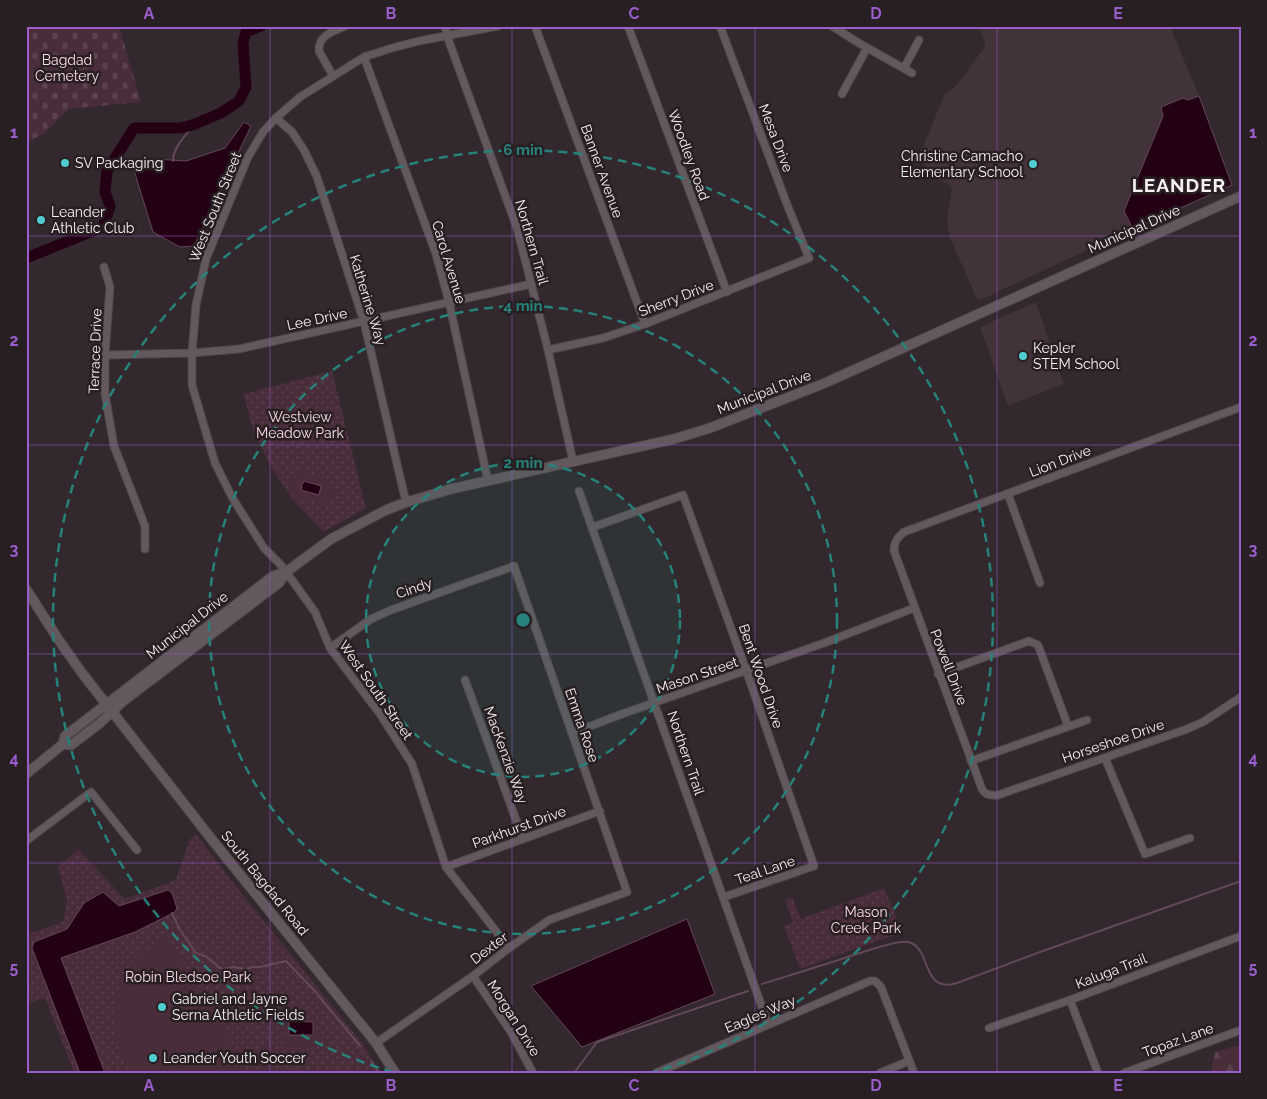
<svg xmlns="http://www.w3.org/2000/svg" width="1267" height="1099" viewBox="0 0 1267 1099" font-family="Raleway,sans-serif">
  <defs>
    <pattern id="forest-firs" width="22" height="20" patternUnits="userSpaceOnUse" patternTransform="scale(1.25)"><rect width="22" height="20" fill="#492d3b"/><path d="M5 1l3.5 6h-7zM16 11l3.5 6h-7z" fill="#5b424e"/></pattern>
    <pattern id="cemetery-stones" width="16" height="16" patternUnits="userSpaceOnUse" patternTransform="scale(1.25)"><rect width="16" height="16" fill="#492d3b"/><path d="M2 7V4a2 2 0 0 1 4 0v3zM10 15v-3a2 2 0 0 1 4 0v3z" fill="#5b424e"/></pattern>
    <pattern id="park-dots" width="8" height="8" patternUnits="userSpaceOnUse" patternTransform="scale(1.25)"><rect width="8" height="8" fill="#492d3b"/><path d="M2 2h.1M6 6h.1" fill="none" stroke="#5b424e" stroke-width="1.8" stroke-linecap="round"/></pattern>
  </defs>
  <rect width="100%" height="100%" fill="#32282d"/>
  <g fill="#423239">
    <polygon points="979,26 1170,26 1199,96 1161,107 1163,116 1124,211 1133,229 978,301 951,240 948,229 947,218 952,189 948,184 930,176 925,169 920,155 945,93 955,87 985,47 985,44"/>
    <polygon points="1036,302 1064,384 1008,406 980,327"/>
  </g>
  <polygon fill="url(#forest-firs)" points="1241,1045 1241,1073 1211,1073 1215,1052"/>
  <polygon fill="url(#cemetery-stones)" points="26,26 119,26 141,102 69,109 44,134 26,142"/>
  <g fill="url(#park-dots)">
    <polygon points="332,371 366,508 325,531 325,533 292,499 270,465 253,429 243,394"/>
    <polygon points="196,834 227,875 362,1043 381,1073 74,1073 45,998 26,1004 26,935 63,922 67,900 58,867 78,849 125,899 176,880 190,839"/>
    <polygon points="884,888 902,932 800,969 784,926 793,923 785,900 792,897 801,919"/>
  </g>
  <g fill="#492d3b">
    <polygon points="315,426 324,440 311,448 302,435"/>
    <polygon points="295,470 328,479 335,491 334,496 322,503 311,500 310,503 293,499 295,493 288,492 289,484"/>
    <path d="M167,935L249,1073H131C109,1037 105,996 134,961C143,950 155,943 167,935Z"/>
    <polygon points="287,1009 307,1009 307,1018 316,1018 316,1037 319,1037 319,1046 314,1046 314,1048 284,1048 283,1018 287,1017"/>
    <polygon points="268,1045 279,1063 266,1071 255,1053"/>
  </g>
  <g fill="#240015" stroke="#634858">
    <polygon points="1199,96 1232,185 1133,229 1124,211 1163,116 1161,107 1183,98 1188,100"/>
    <polygon points="244,122 251,126 197,240 193,246 180,247 153,232 133,167 139,158 186,161 225,148"/>
    <polygon points="304,481 321,486 319,495 301,490 302,487 301,487"/>
    <polygon points="168,890 172,893 177,908 175,912 135,932 61,958 105,1073 80,1073 32,948 34,942 67,929 84,903 103,892 119,906"/>
    <polygon points="687,919 715,994 582,1047 531,986"/>
    <polygon points="289,1021 313,1022 313,1035 289,1035"/>
  </g>
  <g fill="none" stroke-linecap="round" stroke-linejoin="round">
    <g stroke="#634858" stroke-width="2">
      <path d="M173,161C173,147 186,135 195,124"/>
      <polyline points="172,913 180,930 196,953 207,957 220,968 223,969 233,967 246,969 253,967 260,967 286,961 313,989 360,1046"/>
      <path d="M762,984C794,974 827,964 860,953C870,950 898,940 908,942C928,946 924,980 942,984C947,986 952,984 957,983L1043,951L1241,881"/>
      <polyline points="371,1061 379,1073"/>
      <polyline points="574,1073 597,1042 748,991"/>
    </g>
    <polyline stroke="#240015" stroke-width="11" points="26,258 103,227 110,206 105,192 107,171 134,128 181,128 195,124 221,113 239,101 246,87 243,43 246,32 261,26"/>
    <g stroke="#4f474a" stroke-width="9">
      <g id="minor">
        <polyline points="445,26 447,36 517,228 548,350 573,461"/>
        <polyline points="498,26 419,41 392,48 364,57 300,97 276,118 263,132 248,157 206,259 196,305 192,353 192,385 215,463 233,499 264,548 281,565 315,612 330,648 380,714 412,764 446,867 509,948"/>
        <polyline points="535,26 645,324"/>
        <polyline points="628,26 727,292"/>
        <polyline points="832,26 857,42 912,73"/>
        <polyline points="364,57 436,254 449,302 488,481"/>
        <polyline points="904,68 919,40"/>
        <path d="M333,76L319,51C318,35 333,32 345,26"/>
        <polyline points="842,94 867,48"/>
        <polyline points="276,118 292,132 304,150 317,177 364,322 404,494 407,502"/>
        <polyline points="104,267 110,287 105,355 105,394 114,446 145,526 145,549"/>
        <polyline points="548,350 603,338 645,324 809,258 788,207 720,26"/>
        <polyline points="105,355 192,353 239,349 531,284"/>
        <path d="M1241,407L904,532C897,538 894,542 894,551L982,789C985,795 991,796 998,795L1187,729L1203,722L1241,697"/>
        <polyline points="579,491 768,1024"/>
        <polyline points="1008,494 1040,583"/>
        <polyline points="593,527 683,495 746,670 814,866 724,897"/>
        <polyline points="330,648 371,619 391,610 514,566 627,892 549,920 509,948 473,976 376,1043"/>
        <polyline points="938,674 1029,641 1038,645 1068,726"/>
        <polyline points="465,680 523,839"/>
        <polyline points="572,733 622,714 824,643 914,608"/>
        <polyline points="1105,758 1145,854 1190,838"/>
        <polyline points="971,761 1087,720"/>
        <polyline points="26,841 91,792 137,850"/>
        <polyline points="446,867 600,811"/>
        <polyline points="473,976 511,1032 533,1073"/>
        <polyline points="1070,1000 1098,1073"/>
        <polyline points="989,1028 1070,1000 1241,936"/>
        <polyline points="656,1073 870,981 875,981 881,987 914,1073"/>
        <polyline points="880,1073 909,1061"/>
        <polyline points="1124,1073 1241,1030"/>
      </g>
    </g>
    <g stroke="#4f474a" stroke-width="11">
      <g id="tertiary">
        <polyline points="63,744 71,745 100,723 122,702 279,583 286,572 331,539 386,510 407,502 451,489 674,439 710,428 825,383 1241,196"/>
        <polyline points="26,774 63,744 65,736 273,576 286,572"/>
      </g>
    </g>
    <g stroke="#4f474a" stroke-width="11">
      <polyline id="secondary" points="26,589 58,639 82,673 213,841 376,1043 395,1073"/>
    </g>
    <use href="#minor" stroke="#63585d" stroke-width="7"/>
    <use href="#tertiary" stroke="#63585d" stroke-width="9"/>
    <use href="#secondary" stroke="#63585d" stroke-width="9"/>
  </g>
  <path fill="none" stroke="#9a5dcc" stroke-width="1" stroke-opacity="0.55" d="M270,26V1073M512,26V1073M755,26V1073M997,26V1073M26,236H1241M26,445H1241M26,654H1241M26,863H1241"/>
  <circle cx="523" cy="620" r="157" fill="#26827b" fill-opacity=".12"/>
  <g fill="none" stroke="#26827b" stroke-width="2.5" stroke-dasharray="9 6">
    <circle cx="523" cy="620" r="157"/>
    <circle cx="523" cy="620" r="314"/>
    <path d="M393 1072A470 470 0 1 1 653 1072"/>
  </g>
  <g fill="#51ccd1" stroke="#281f23" stroke-width="2">
    <circle cx="65" cy="163" r="5"/>
    <circle cx="1033" cy="164" r="5"/>
    <circle cx="41" cy="220" r="5"/>
    <circle cx="1023" cy="356" r="5"/>
    <circle cx="162" cy="1007" r="5"/>
    <circle cx="153" cy="1058" r="5"/>
  </g>
  <g text-anchor="middle" stroke-width="5" stroke-linejoin="round" paint-order="stroke">
    <g font-size="14" fill="#fbdae9" stroke="#281f23">
      <text x="67" y="65">Bagdad<tspan x="67" dy="16">Cemetery</tspan></text>
      <text x="300" y="422">Westview<tspan x="300" dy="16">Meadow Park</tspan></text>
      <text x="866" y="917">Mason<tspan x="866" dy="16">Creek Park</tspan></text>
      <text x="188" y="982">Robin Bledsoe Park</text>
    </g>
    <g font-size="14" fill="#f7f0f3" stroke="#281f23">
      <text transform="translate(776 138) rotate(69)" y="5">Mesa Drive</text>
      <text transform="translate(689 155) rotate(70)" y="5">Woodley Road</text>
      <text transform="translate(602 171) rotate(70)" y="5">Banner Avenue</text>
      <text transform="translate(215 207) rotate(-68)" y="5">West South Street</text>
      <text transform="translate(1134 229) rotate(-24)" y="5">Municipal Drive</text>
      <text transform="translate(532 242) rotate(74)" y="5">Northern Trail</text>
      <text transform="translate(449 262) rotate(73)" y="5">Carol Avenue</text>
      <text transform="translate(676 298) rotate(-21)" y="5">Sherry Drive</text>
      <text transform="translate(368 300) rotate(73)" y="5">Katherine Way</text>
      <text transform="translate(317 319) rotate(-12)" y="5">Lee Drive</text>
      <text transform="translate(95 351) rotate(-88)" y="5">Terrace Drive</text>
      <text transform="translate(764 392) rotate(-21)" y="5">Municipal Drive</text>
      <text transform="translate(1060 461) rotate(-21)" y="5">Lion Drive</text>
      <text transform="translate(414 588) rotate(-19)" y="5">Cindy</text>
      <text transform="translate(187 625) rotate(-38)" y="5">Municipal Drive</text>
      <text transform="translate(949 667) rotate(69)" y="5">Powell Drive</text>
      <text transform="translate(697 675) rotate(-19)" y="5">Mason Street</text>
      <text transform="translate(761 676) rotate(71)" y="5">Bent Wood Drive</text>
      <text transform="translate(376 690) rotate(55)" y="5">West South Street</text>
      <text transform="translate(582 725) rotate(71)" y="5">Emma Rose</text>
      <text transform="translate(1113 741) rotate(-19)" y="5">Horseshoe Drive</text>
      <text transform="translate(686 753) rotate(71)" y="5">Northern Trail</text>
      <text transform="translate(506 755) rotate(70)" y="5">MacKenzie Way</text>
      <text transform="translate(519 827) rotate(-20)" y="5">Parkhurst Drive</text>
      <text transform="translate(765 870) rotate(-19)" y="5">Teal Lane</text>
      <text transform="translate(265 883) rotate(51)" y="5">South Bagdad Road</text>
      <text transform="translate(489 948) rotate(-37)" y="5">Dexter</text>
      <text transform="translate(1111 971) rotate(-21)" y="5">Kaluga Trail</text>
      <text transform="translate(760 1014) rotate(-23)" y="5">Eagles Way</text>
      <text transform="translate(514 1018) rotate(58)" y="5">Morgan Drive</text>
      <text transform="translate(1178 1040) rotate(-20)" y="5">Topaz Lane</text>
    </g>
    <g font-size="14" fill="#f7f0f3" stroke="#281f23" text-anchor="start">
      <text x="1023" y="161" text-anchor="end">Christine Camacho<tspan x="1023" dy="16">Elementary School</tspan></text>
      <text x="75" y="168">SV Packaging</text>
      <text x="51" y="217">Leander<tspan x="51" dy="16">Athletic Club</tspan></text>
      <text x="1033" y="353">Kepler<tspan x="1033" dy="16">STEM School</tspan></text>
      <text x="172" y="1004">Gabriel and Jayne<tspan x="172" dy="16">Serna Athletic Fields</tspan></text>
      <text x="163" y="1063">Leander Youth Soccer</text>
    </g>
    <g font-size="19" font-weight="bold" letter-spacing="1" fill="#f7f0f3" stroke="#281f23">
      <text x="1179" y="192">LEANDER</text>
    </g>
  </g>
  <circle cx="523" cy="620" r="8" fill="#26827b" stroke="#281f23" stroke-width="2.5"/>
  <g font-size="15" text-anchor="middle" font-weight="bold" fill="#26827b" stroke="#281f23" stroke-width="5" stroke-linejoin="round" paint-order="stroke">
    <text x="523" y="155">6 min</text>
    <text x="523" y="311">4 min</text>
    <text x="523" y="468">2 min</text>
  </g>
  <rect width="1267" height="1099" fill="none" stroke="#281f23" stroke-width="55"/>
  <rect x="28" y="28" width="1212" height="1044" fill="none" stroke="#9a5dcc" stroke-width="2"/>
  <g font-size="16" text-anchor="middle" font-weight="bold" fill="#9a5dcc">
    <text x="149" y="19">A</text>
    <text x="391" y="19">B</text>
    <text x="634" y="19">C</text>
    <text x="876" y="19">D</text>
    <text x="1118" y="19">E</text>
    <text x="14" y="138">1</text>
    <text x="1253" y="138">1</text>
    <text x="14" y="346">2</text>
    <text x="1253" y="346">2</text>
    <text x="14" y="555">3</text>
    <text x="1253" y="555">3</text>
    <text x="14" y="764">4</text>
    <text x="1253" y="764">4</text>
    <text x="14" y="973">5</text>
    <text x="1253" y="973">5</text>
    <text x="149" y="1091">A</text>
    <text x="391" y="1091">B</text>
    <text x="634" y="1091">C</text>
    <text x="876" y="1091">D</text>
    <text x="1118" y="1091">E</text>
  </g>
</svg>
